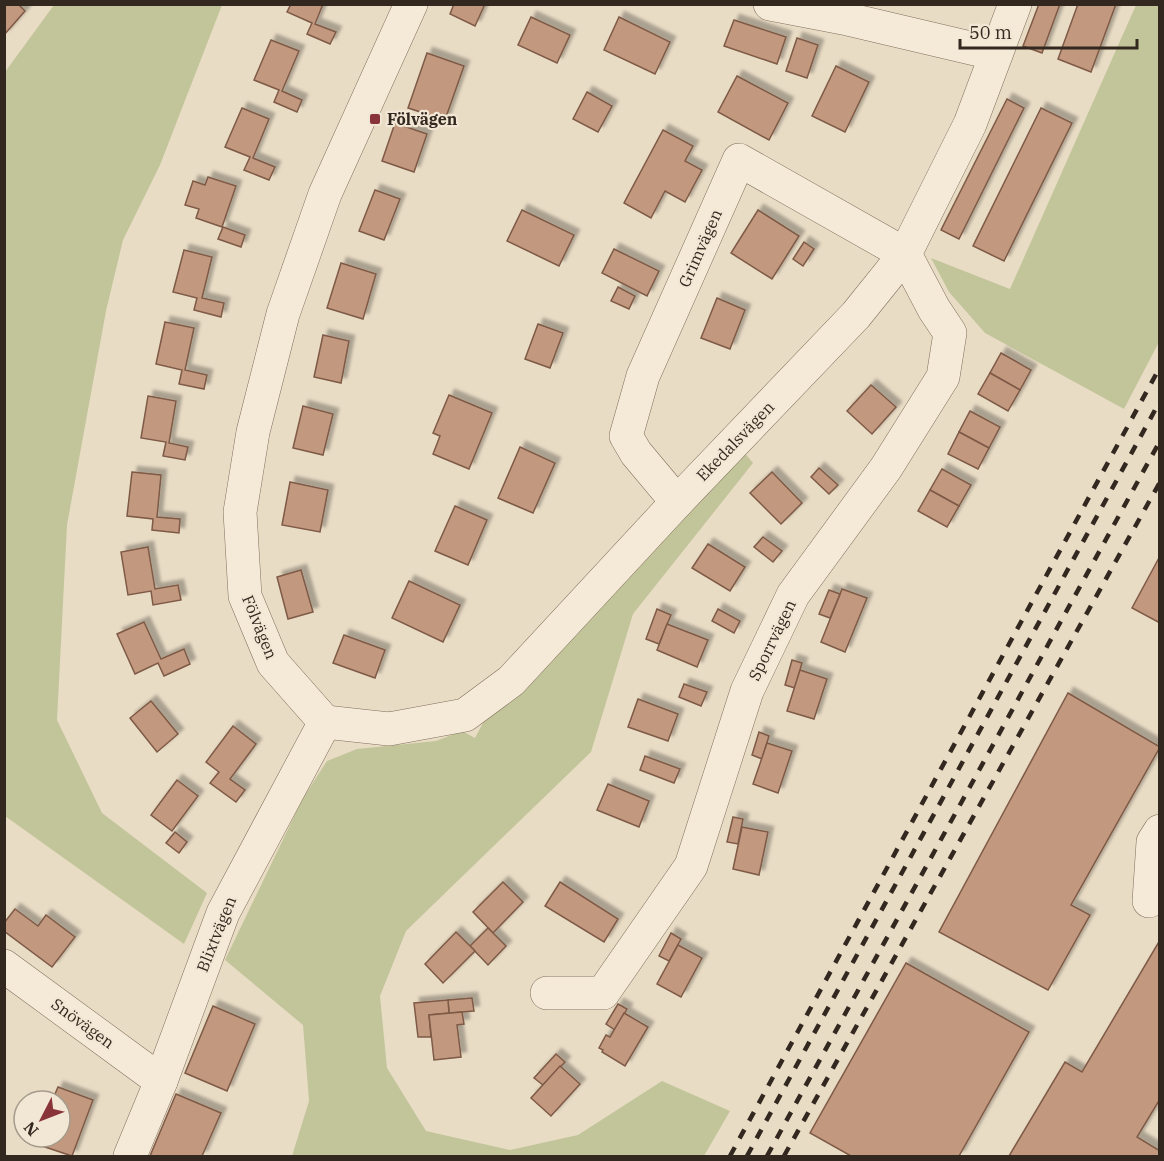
<svg xmlns="http://www.w3.org/2000/svg" width="1164" height="1161" viewBox="0 0 1164 1161" font-family="'IBM Plex Serif',serif">
  <defs>
    <filter id="shadow"><feDropShadow dx="5.5" dy="-5.5" stdDeviation="1.5" flood-color="#0004"/></filter>
  </defs>
  <rect width="100%" height="100%" fill="#e9dcc5"/>
  <g fill="#c2c59a">
    <polygon points="54,5 222,5 160,165 123,240 106,311 67,525 57,720 102,813 207,893 184,944 5,816 5,72"/>
    <polygon points="1136,5 1159,5 1159,342 1124,409 985,333 949,292 931,258 1010,289"/>
    <polygon points="743,451 753,463 633,614 591,752 406,931 380,996 387,1068 426,1131 510,1150 578,1135 662,1081 730,1111 704,1156 292,1156 309,1101 303,1025 225,960 303,798 327,761 357,749 436,741 462,731 475,738 485,719"/>
  </g>
  <g fill="#c2987f" stroke="#7e5a46" stroke-width="1.5" filter="url(#shadow)">
    <polygon points="4,4 18,4 25,11 4,35"/>
    <polygon points="291,4 323,4 315,24 336,32 330,44 307,34 312,23 287,12"/>
    <polygon points="454,4 485,4 475,26 450,14"/>
    <polygon points="1039,4 1060,4 1042,53 1023,46"/>
    <polygon points="1078,4 1116,4 1091,72 1058,59"/>
    <polygon points="531,17 570,35 557,63 518,45"/>
    <polygon points="619,17 670,42 655,74 604,50"/>
    <polygon points="734,20 786,37 777,64 724,46"/>
    <polygon points="797,38 818,45 807,78 786,71"/>
    <polygon points="271,40 299,51 282,91 302,100 297,112 274,102 279,90 254,80"/>
    <polygon points="427,53 464,66 445,120 408,108"/>
    <polygon points="836,66 869,82 845,132 812,116"/>
    <polygon points="737,76 788,103 769,140 718,112"/>
    <polygon points="587,92 612,106 598,132 573,119"/>
    <polygon points="1007,99 1024,108 959,239 941,230"/>
    <polygon points="242,108 269,119 253,158 275,167 269,180 244,170 250,157 225,147"/>
    <polygon points="1041,108 1072,123 1004,261 973,246"/>
    <polygon points="395,123 427,134 414,172 382,161"/>
    <polygon points="663,130 693,146 685,161 702,170 685,202 665,191 651,218 624,203"/>
    <polygon points="208,177 236,186 222,227 196,218 199,209 185,205 193,181 205,185"/>
    <polygon points="375,190 400,199 384,240 359,231"/>
    <polygon points="522,210 574,235 559,266 507,241"/>
    <polygon points="758,210 799,236 772,279 731,253"/>
    <polygon points="223,227 245,235 241,247 218,239"/>
    <polygon points="804,242 814,249 803,266 793,259"/>
    <polygon points="614,249 659,271 647,296 602,273"/>
    <polygon points="184,250 212,257 202,298 224,303 221,317 194,310 197,298 173,292"/>
    <polygon points="341,263 376,274 363,319 327,308"/>
    <polygon points="618,287 635,296 629,309 611,301"/>
    <polygon points="717,298 745,310 730,349 701,338"/>
    <polygon points="165,322 194,328 185,370 207,375 204,389 179,384 182,370 156,364"/>
    <polygon points="538,324 563,333 550,368 525,359"/>
    <polygon points="323,335 349,341 341,383 314,377"/>
    <polygon points="1001,353 1031,370 1020,390 990,373"/>
    <polygon points="990,373 1020,390 1008,411 978,394"/>
    <polygon points="871,385 896,407 872,434 847,411"/>
    <polygon points="449,395 492,413 469,469 433,454 440,436 433,433"/>
    <polygon points="148,396 176,401 169,443 188,447 185,460 163,456 166,442 141,438"/>
    <polygon points="303,406 333,414 323,455 293,448"/>
    <polygon points="970,411 1000,427 989,448 959,432"/>
    <polygon points="959,432 989,448 978,469 948,454"/>
    <polygon points="520,447 555,463 533,513 498,498"/>
    <polygon points="819,468 838,485 829,494 811,477"/>
    <polygon points="942,469 971,485 959,506 930,490"/>
    <polygon points="132,472 161,475 157,517 180,519 179,533 152,530 153,519 127,516"/>
    <polygon points="772,472 802,503 781,524 750,493"/>
    <polygon points="290,482 328,490 320,532 282,525"/>
    <polygon points="930,490 959,506 947,527 918,511"/>
    <polygon points="455,506 487,520 468,565 435,551"/>
    <polygon points="763,537 782,551 773,562 754,547"/>
    <polygon points="708,544 745,567 730,591 692,568"/>
    <polygon points="148,547 155,589 178,585 181,600 153,605 151,591 128,595 121,552"/>
    <polygon points="1160,556 1160,623 1132,608"/>
    <polygon points="301,570 313,612 288,619 277,577"/>
    <polygon points="409,581 460,605 443,642 392,618"/>
    <polygon points="842,589 867,598 845,652 821,642"/>
    <polygon points="829,590 840,594 830,618 819,614"/>
    <polygon points="657,609 671,615 659,644 646,639"/>
    <polygon points="718,609 740,621 734,633 712,621"/>
    <polygon points="144,622 161,659 184,649 190,664 164,676 158,663 135,674 117,634"/>
    <polygon points="667,624 708,640 697,667 657,650"/>
    <polygon points="344,635 385,650 375,678 333,663"/>
    <polygon points="792,660 802,663 795,688 785,685"/>
    <polygon points="800,670 827,679 814,719 787,711"/>
    <polygon points="684,684 707,692 701,706 679,697"/>
    <polygon points="1068,693 1160,747 1071,905 1090,915 1048,990 939,932"/>
    <polygon points="638,699 678,714 668,741 628,727"/>
    <polygon points="151,701 178,734 157,752 130,718"/>
    <polygon points="233,726 256,744 230,779 245,790 236,802 210,783 219,772 206,762"/>
    <polygon points="759,732 769,736 762,759 752,755"/>
    <polygon points="767,743 792,751 778,793 753,784"/>
    <polygon points="645,756 680,769 674,783 640,770"/>
    <polygon points="177,780 198,796 172,831 151,815"/>
    <polygon points="608,784 649,801 639,827 597,810"/>
    <polygon points="733,817 743,819 738,844 727,842"/>
    <polygon points="742,827 768,832 759,875 733,869"/>
    <polygon points="175,832 187,842 179,853 166,843"/>
    <polygon points="503,882 523,902 493,933 473,912"/>
    <polygon points="560,882 618,919 604,942 545,906"/>
    <polygon points="15,909 38,926 46,915 75,937 52,967 4,931 4,923"/>
    <polygon points="488,928 506,946 488,965 470,946"/>
    <polygon points="456,932 475,951 443,983 425,964"/>
    <polygon points="671,933 681,939 669,961 659,956"/>
    <polygon points="1160,940 1160,1099 1137,1137 1160,1151 1160,1156 1009,1156 1065,1062 1082,1072"/>
    <polygon points="678,945 702,958 681,997 657,984"/>
    <polygon points="906,963 1029,1032 959,1156 851,1156 810,1133"/>
    <polygon points="472,998 474,1011 449,1013 448,1000"/>
    <polygon points="448,1000 449,1013 429,1015 431,1037 418,1037 414,1003"/>
    <polygon points="618,1004 627,1009 615,1030 606,1024"/>
    <polygon points="213,1006 255,1024 227,1091 185,1073"/>
    <polygon points="462,1012 464,1024 457,1025 461,1057 434,1060 429,1015"/>
    <polygon points="624,1013 648,1027 625,1066 602,1052 603,1050 599,1048 606,1035 610,1037"/>
    <polygon points="556,1054 565,1062 543,1085 534,1078"/>
    <polygon points="560,1066 580,1084 551,1116 531,1098"/>
    <polygon points="58,1087 93,1100 72,1156 36,1144 39,1137 60,1137 60,1101 52,1101"/>
    <polygon points="176,1094 221,1113 202,1156 150,1156"/>
  </g>
  <g fill="none" stroke-linecap="round" stroke-linejoin="round">
    <g stroke="#816f5d" stroke-width="34">
      <g id="minor">
        <polyline points="770,4 843,18 996,54"/>
        <polyline points="325,722 389,729 465,715 511,681 677,502 856,315 905,254 970,124 1015,4"/>
        <polyline points="325,722 273,663 245,596 240,512 253,432 283,314 325,194 411,4"/>
        <polyline points="1149,901 1153,842 1160,831"/>
        <polyline points="4,966 161,1081"/>
        <polyline points="547,993 603,993 691,866 747,691 793,595 886,468 943,377 950,333 934,309 905,254 739,160 643,376 626,436 636,453 677,502"/>
        <polyline points="130,1156 161,1081 223,913 325,722"/>
      </g>
    </g>
    <use href="#minor" stroke="#f4ead7" stroke-width="33"/>
    <g stroke="#33281f" stroke-width="4.5" stroke-dasharray="10 10" stroke-linecap="butt">
      <polyline points="730,1156 1160,367"/>
      <polyline points="747,1156 1160,401"/>
      <polyline points="767,1156 1160,441"/>
      <polyline points="784,1156 1160,482"/>
    </g>
  </g>
  <rect fill="#893439" stroke="#f1e7d4" stroke-width="2" x="369" y="113" width="12" height="12" rx="3"/>
  <g text-anchor="middle" stroke-width="4.5" stroke-linejoin="round" paint-order="stroke">
    <g font-size="16" font-weight="bold" fill="#33281f" stroke="#f1e7d4" text-anchor="start">
      <text x="387" y="125">Fölvägen</text>
    </g>
    <g font-size="16" fill="#33281f" stroke="#f1e7d4">
      <text transform="translate(700 248) rotate(-66)" y="6">Grimvägen</text>
      <text transform="translate(735 441) rotate(-46)" y="6">Ekedalsvägen</text>
      <text transform="translate(260 627) rotate(68)" y="6">Fölvägen</text>
      <text transform="translate(772 640) rotate(-64)" y="6">Sporrvägen</text>
      <text transform="translate(216 934) rotate(-68)" y="6">Blixtvägen</text>
      <text transform="translate(83 1023) rotate(36)" y="6">Snövägen</text>
    </g>
  </g>
  <rect width="1164" height="1161" fill="none" stroke="#33281f" stroke-width="12"/>
  <g transform="translate(42 1119) rotate(228)"><circle r="28" fill="#f1e7d4" stroke="#a59b8c" stroke-width="1.5"/>
  <path d="M0-4.5L10 22L0 15L-10 22Z" fill="#893439"/>
  <text y="-9" font-size="16" font-weight="bold" text-anchor="middle" fill="#33281f">N</text>
  </g>
  <path d="M960 39v9h177v-9" fill="none" stroke="#33281f" stroke-width="3"/>
  <text x="969" y="39" font-size="18" fill="#33281f" stroke="#f1e7d4" stroke-width="4.5" paint-order="stroke">50 m</text>
</svg>
